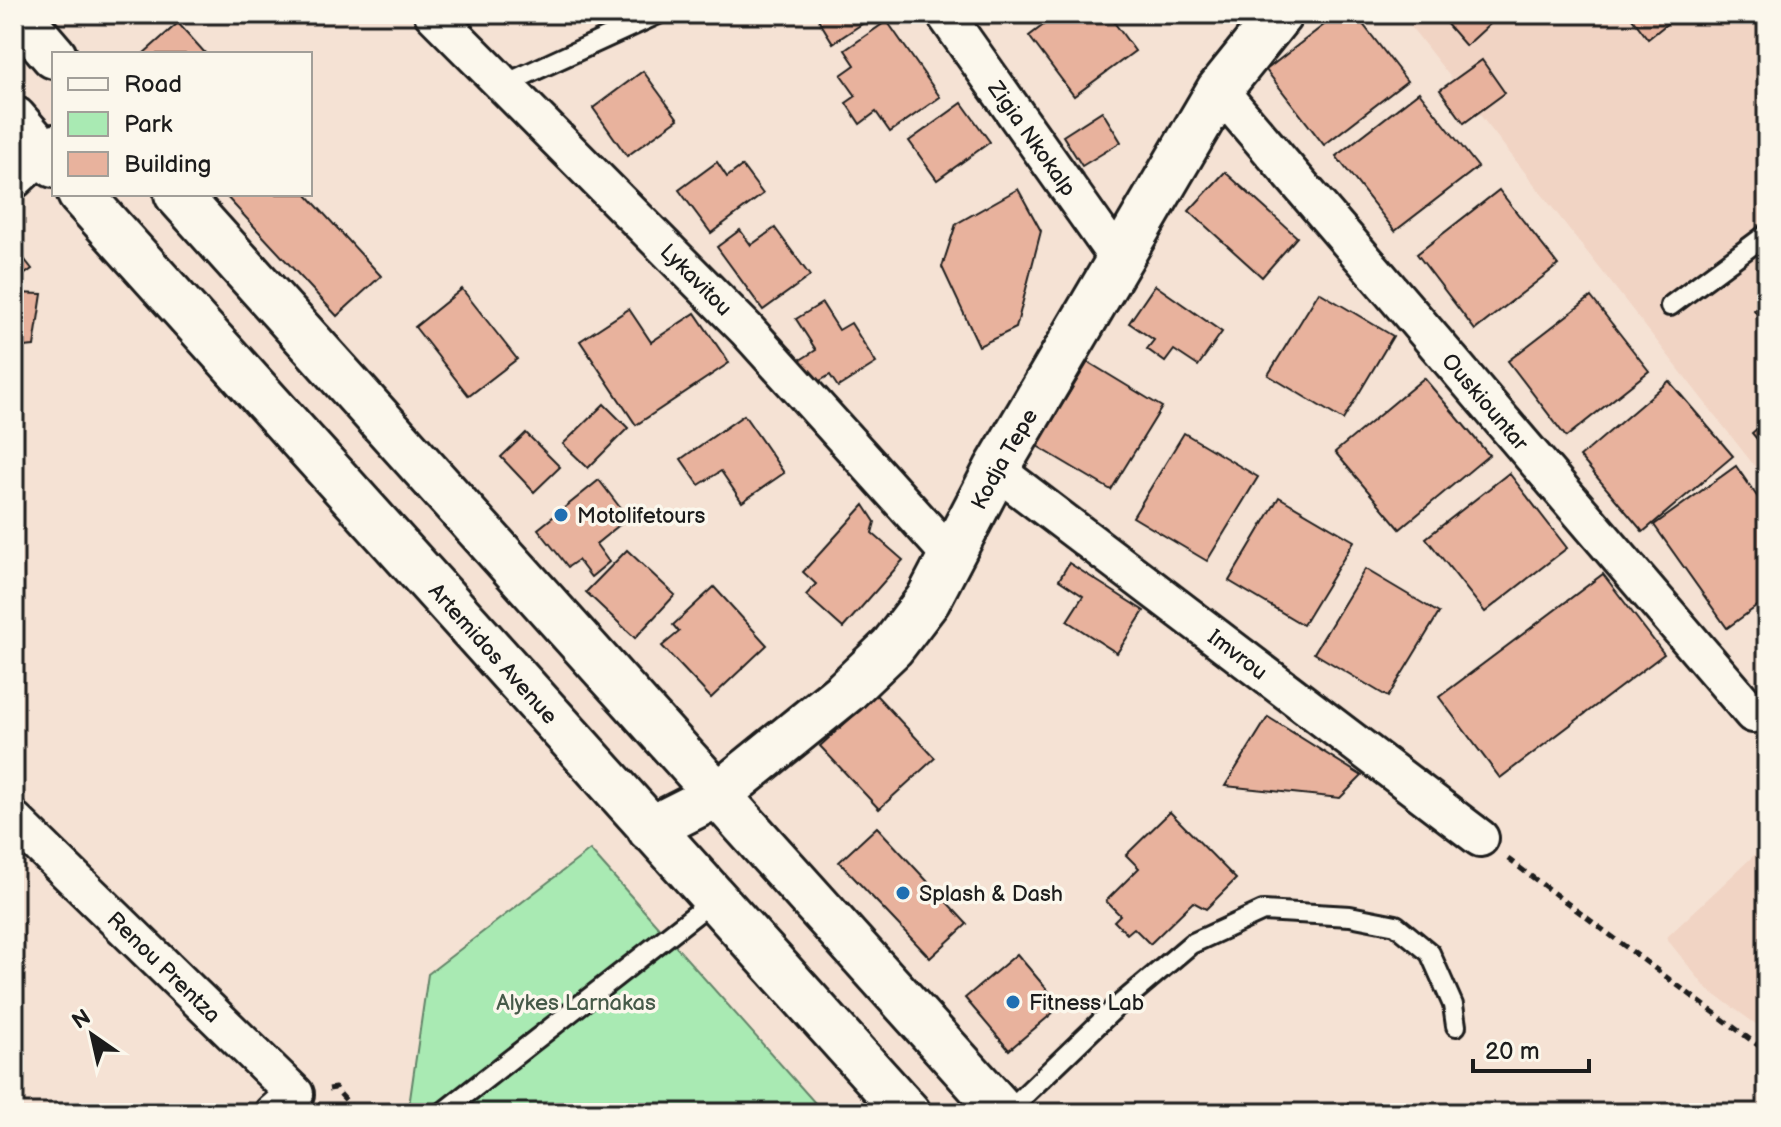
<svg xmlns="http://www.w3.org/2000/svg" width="1781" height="1127" viewBox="0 0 1781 1127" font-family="'Balsamiq Sans',sans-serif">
  <rect width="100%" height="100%" fill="#f5e2d4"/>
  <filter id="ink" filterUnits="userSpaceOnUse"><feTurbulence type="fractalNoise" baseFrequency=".0125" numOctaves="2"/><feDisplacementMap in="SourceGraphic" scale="16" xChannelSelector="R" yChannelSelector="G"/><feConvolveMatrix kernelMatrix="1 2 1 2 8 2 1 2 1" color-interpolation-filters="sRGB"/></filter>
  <g filter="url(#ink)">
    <g fill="#f1d4c4">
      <polygon points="1401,14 1767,14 1767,482"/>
      <polygon points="1767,843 1767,1032 1707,989 1666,938"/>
    </g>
    <polygon fill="#a9eab3" stroke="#628368" stroke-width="2" points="590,850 824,1113 408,1113 428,974"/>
    <g fill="#e8b29d" stroke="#1c1c1c" stroke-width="2">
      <polygon points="815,14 877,14 833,43"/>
      <polygon points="1058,14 1108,14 1135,51 1074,96 1029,36"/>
      <polygon points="1338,14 1355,14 1407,81 1324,145 1266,70"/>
      <polygon points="1438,14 1501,14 1466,46"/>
      <polygon points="1629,14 1679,14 1648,39"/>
      <polygon points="887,21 940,97 890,132 876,112 860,124 846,103 856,96 841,75 855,65 845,50"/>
      <polygon points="178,23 206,54 143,54"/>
      <polygon points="1482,60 1505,93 1464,123 1440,90"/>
      <polygon points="643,71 678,119 627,156 593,108"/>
      <polygon points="1419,92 1478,167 1395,231 1336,156"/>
      <polygon points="962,103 990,142 937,180 909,141"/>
      <polygon points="1102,111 1121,142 1082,166 1063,136"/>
      <polygon points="717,162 727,177 742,166 763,194 711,233 679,190"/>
      <polygon points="1225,172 1297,237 1262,277 1189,211"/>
      <polygon points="1018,189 1041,231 1016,328 979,346 942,267 956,224"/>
      <polygon points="1499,190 1558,265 1475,330 1417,254"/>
      <polygon points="224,194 306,194 381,276 337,316"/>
      <polygon points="775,228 810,276 763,310 717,247 740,230 751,245"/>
      <polygon points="18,251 32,269 14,282 14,253"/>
      <polygon points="1155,285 1222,332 1198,366 1174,350 1165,362 1147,349 1154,340 1129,323"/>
      <polygon points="462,289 517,359 469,396 415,327"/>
      <polygon points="1319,292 1393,336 1343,420 1268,375"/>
      <polygon points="14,293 42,294 34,346 14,348"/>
      <polygon points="1591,297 1649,371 1566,437 1508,361"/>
      <polygon points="1767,301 1767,327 1754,310"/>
      <polygon points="822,303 839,330 851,323 876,363 838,387 830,375 811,386 797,362 816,350 796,319"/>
      <polygon points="629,309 651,342 695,313 729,363 636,425 580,341"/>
      <polygon points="1088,362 1162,407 1111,490 1037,446"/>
      <polygon points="1424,378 1489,455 1400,529 1335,452"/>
      <polygon points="1669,381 1733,456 1643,532 1580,457"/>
      <polygon points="604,404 628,428 588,468 563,444"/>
      <polygon points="744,415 784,473 742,502 721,471 699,485 681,459"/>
      <polygon points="1767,420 1767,451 1752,433"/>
      <polygon points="526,433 560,467 534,492 501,457"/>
      <polygon points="1184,433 1258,477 1207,561 1133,517"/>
      <polygon points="1736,466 1761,502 1767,497 1767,599 1727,628 1654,525"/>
      <polygon points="1509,473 1567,548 1485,612 1426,538"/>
      <polygon points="599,480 628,518 596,544 609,562 591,577 578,560 568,567 538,529"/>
      <polygon points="1279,497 1354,541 1303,625 1229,581"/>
      <polygon points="864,505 875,522 872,533 903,560 843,628 806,595 816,584 803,572"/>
      <polygon points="627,550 675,595 635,638 586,592"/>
      <polygon points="1069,563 1144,611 1117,653 1067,621 1083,596 1059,580"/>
      <polygon points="1365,569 1439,613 1388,697 1314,653"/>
      <polygon points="1603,574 1664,654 1500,778 1439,697"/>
      <polygon points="714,587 767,645 711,698 662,646 679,632 673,625"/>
      <polygon points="876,695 935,758 879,809 820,746"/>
      <polygon points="1268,717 1362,776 1340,798 1225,786"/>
      <polygon points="1170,812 1236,879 1206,909 1193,902 1150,944 1134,928 1127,934 1114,921 1120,915 1106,901 1139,868 1126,855"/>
      <polygon points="877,827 967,924 930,958 839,862"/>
      <polygon points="1017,954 1061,1006 1009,1050 965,998"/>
    </g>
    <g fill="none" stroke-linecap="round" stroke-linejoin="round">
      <g stroke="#1c1c1c" stroke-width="24">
        <g id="service">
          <polyline points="503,85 658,14"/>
          <polyline points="1670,306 1767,234"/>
          <polyline points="442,1113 714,900"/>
          <polyline points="1006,1113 1113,1010 1191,944 1263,911 1350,916 1396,925 1430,953 1453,1005 1456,1026"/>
        </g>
      </g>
      <g stroke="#1c1c1c" stroke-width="42">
        <g id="minor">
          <path id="s1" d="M433,14L746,329L950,555"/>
          <path id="s2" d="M945,14L1121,263"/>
          <path id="s3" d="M1219,90L1753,714"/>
          <polyline points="14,180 54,143"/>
          <path id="s4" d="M996,470L1480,838"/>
          <path id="s5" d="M14,820L295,1094L273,1113"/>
        </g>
      </g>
      <g stroke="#1c1c1c" stroke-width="50">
        <g id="tertiary">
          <path id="s6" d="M650,829L719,794L845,692L892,647L928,600L996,470L1219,90L1280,14"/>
        </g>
      </g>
      <g stroke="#1c1c1c" stroke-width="50">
        <g id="primary">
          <polyline points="18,14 54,56"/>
          <polyline points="14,119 54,165"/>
          <path id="s7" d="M80,194L908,1113"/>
          <polyline points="177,194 1004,1113"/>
        </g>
      </g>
      <g stroke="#1c1c1c" stroke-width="5" stroke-dasharray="8 6" stroke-linecap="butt">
        <polyline points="1508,859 1767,1052"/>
        <polyline points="329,1089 335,1088 357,1113"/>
      </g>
      <use href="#service" stroke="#fbf7ec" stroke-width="18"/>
      <use href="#minor" stroke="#fbf7ec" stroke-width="36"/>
      <use href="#tertiary" stroke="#fbf7ec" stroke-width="44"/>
      <use href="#primary" stroke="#fbf7ec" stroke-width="44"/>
    </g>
  </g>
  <g fill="#1f6fb2" stroke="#fbf7ec" stroke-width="3">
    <circle cx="561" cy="515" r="8"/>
    <circle cx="903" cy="893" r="8"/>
    <circle cx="1013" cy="1002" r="8"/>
  </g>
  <g text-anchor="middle" stroke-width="7" stroke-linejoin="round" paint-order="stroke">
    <g font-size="22" fill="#1c1c1c" stroke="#fbf7ec">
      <text dy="8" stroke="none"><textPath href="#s2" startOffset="152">Zigia Nkokalp</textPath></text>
      <text dy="8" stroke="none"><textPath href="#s1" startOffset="374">Lykavitou</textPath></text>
      <text dy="8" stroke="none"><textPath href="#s3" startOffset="410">Ouskiountar</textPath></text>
      <text dy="8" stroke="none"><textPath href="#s6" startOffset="524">Kodja Tepe</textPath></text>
      <text dy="8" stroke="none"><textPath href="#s7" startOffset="618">Artemidos Avenue</textPath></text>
      <text dy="8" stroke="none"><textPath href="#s4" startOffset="304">Imvrou</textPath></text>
      <text dy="8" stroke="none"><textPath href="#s5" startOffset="210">Renou Prentza</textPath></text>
    </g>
    <g font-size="22" fill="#1c1c1c" stroke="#fbf7ec" text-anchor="start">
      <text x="577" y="523">Motolifetours</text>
      <text x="919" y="901">Splash &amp; Dash</text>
      <text x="1029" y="1010">Fitness Lab</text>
    </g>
    <g font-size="22" fill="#465a49" stroke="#fbf7ec">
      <text x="576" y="1010">Alykes Larnakas</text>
    </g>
  </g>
  <rect width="1781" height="1127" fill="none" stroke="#fbf7ec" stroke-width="48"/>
  <rect x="24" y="24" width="1733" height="1079" fill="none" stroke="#1c1c1c" stroke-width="3" filter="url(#ink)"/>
  <rect x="52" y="52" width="260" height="144" fill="#fbf7ec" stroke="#a29f99" stroke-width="2"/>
  <rect x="68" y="78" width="40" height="12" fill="#fbf7ec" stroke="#a29f99" stroke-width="2"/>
  <text x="124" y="92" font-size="24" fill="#1c1c1c">Road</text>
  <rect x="68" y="112" width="40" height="24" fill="#a9eab3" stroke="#a29f99" stroke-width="2"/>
  <text x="124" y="132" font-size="24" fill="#1c1c1c">Park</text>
  <rect x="68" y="152" width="40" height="24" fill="#e8b29d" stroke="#a29f99" stroke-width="2"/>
  <text x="124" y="172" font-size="24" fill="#1c1c1c">Building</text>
  <g transform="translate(92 1035) rotate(326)" stroke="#fbf7ec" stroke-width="6" paint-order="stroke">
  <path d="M0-6L14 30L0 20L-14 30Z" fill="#1c1c1c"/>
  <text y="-12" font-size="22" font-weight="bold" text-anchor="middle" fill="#1c1c1c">N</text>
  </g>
  <path d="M1473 1059v12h116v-12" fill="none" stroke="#1c1c1c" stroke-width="4"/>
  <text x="1485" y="1059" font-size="24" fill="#1c1c1c" stroke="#fbf7ec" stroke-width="6" paint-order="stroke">20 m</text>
</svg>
